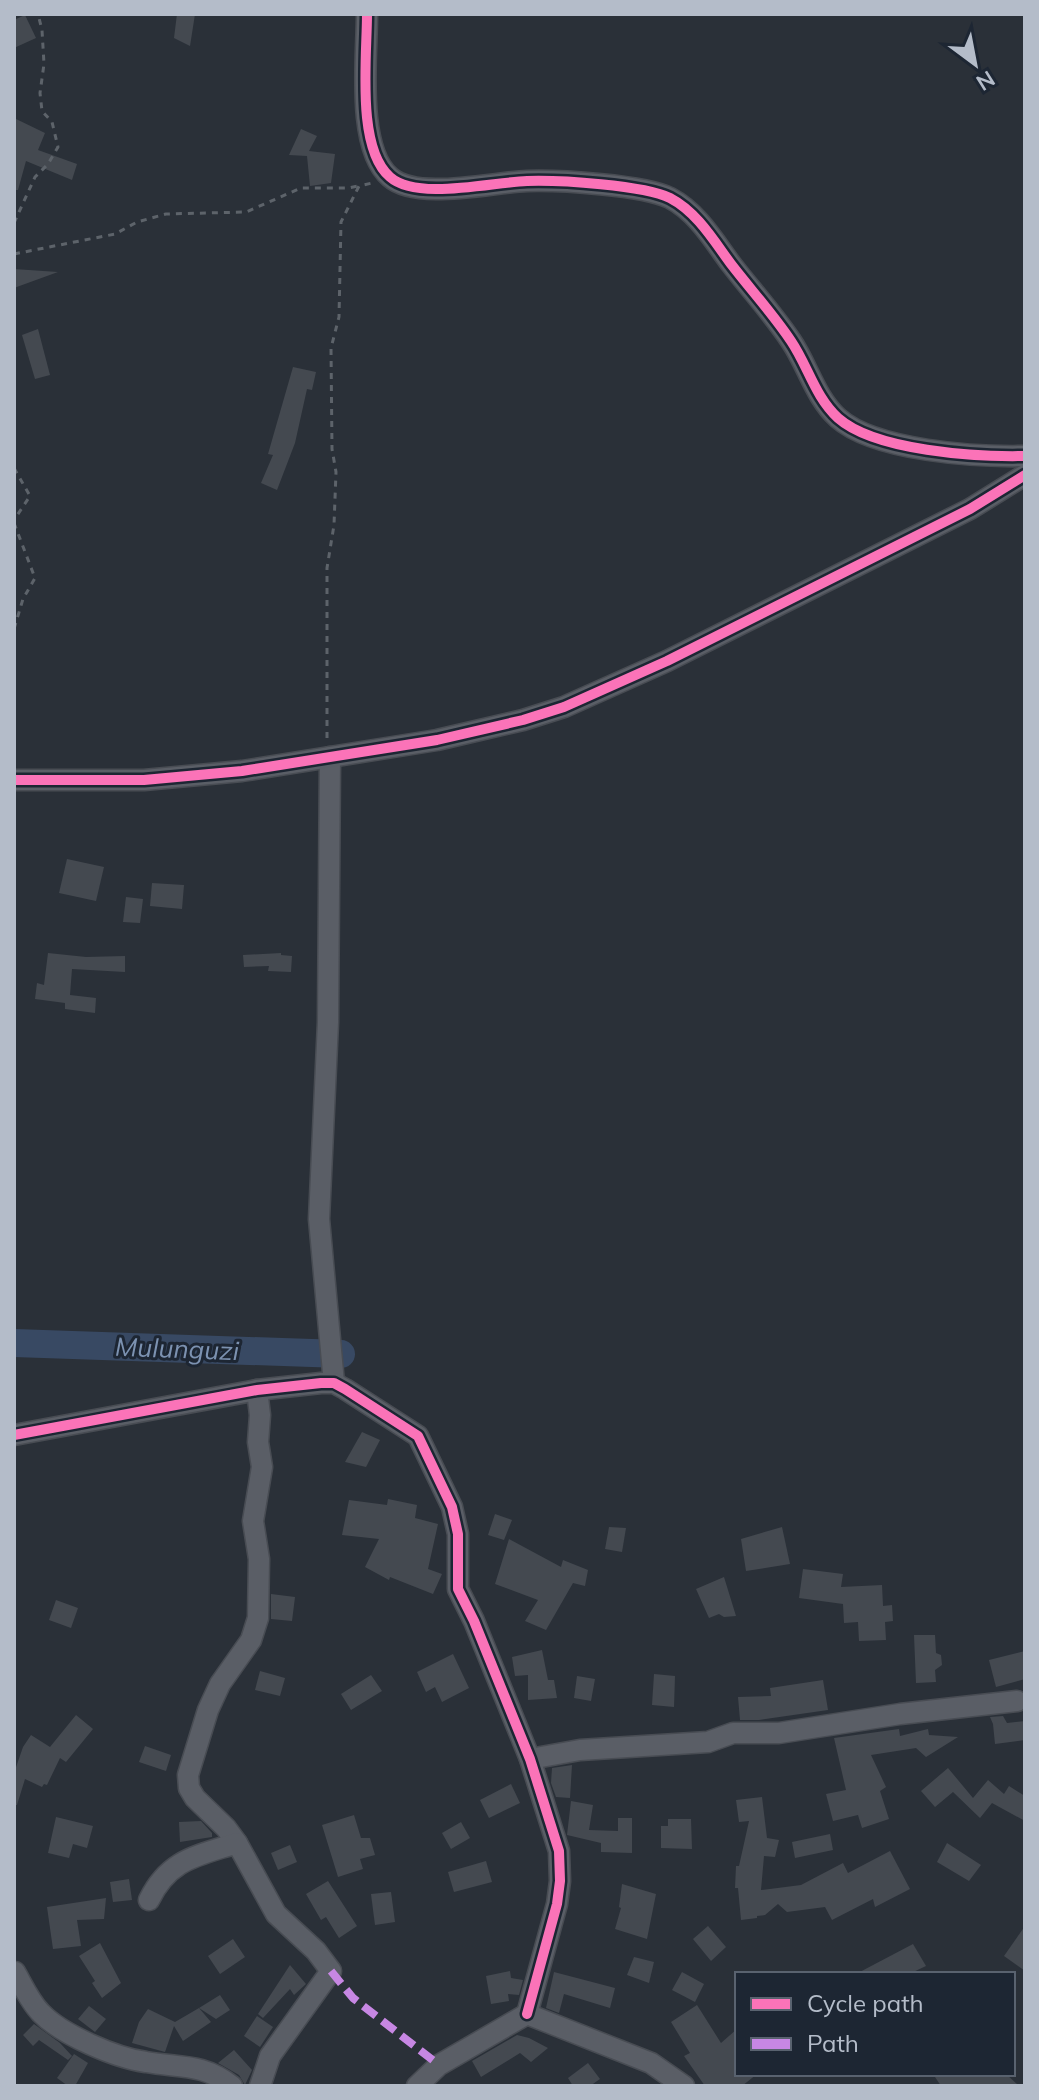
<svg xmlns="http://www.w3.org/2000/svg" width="1039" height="2100" viewBox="0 0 1039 2100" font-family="Mulish,sans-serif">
  <rect width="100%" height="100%" fill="#2a3038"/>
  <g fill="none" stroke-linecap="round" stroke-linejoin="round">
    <polyline stroke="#384963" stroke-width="28" points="14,1343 341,1354"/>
  </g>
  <g fill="#444950">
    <polygon points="177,14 195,14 190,46 174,38"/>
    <polygon points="25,15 36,38 14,48 14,20"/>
    <polygon points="14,118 45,133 38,150 77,164 72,180 26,161 18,190 14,190"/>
    <polygon points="301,129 317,136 309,151 335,154 331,183 310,186 307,156 289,155"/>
    <polygon points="14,269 58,272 14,288"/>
    <polygon points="38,329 50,375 35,379 22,335"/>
    <polygon points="293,367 316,372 312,390 307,389 295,443 277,490 261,483 273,455 268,454"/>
    <polygon points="67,859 104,867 96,901 59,893"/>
    <polygon points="152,883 184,885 182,909 150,906"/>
    <polygon points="126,897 143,899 140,923 123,922"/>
    <polygon points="48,953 86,957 125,956 125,972 72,969 70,995 96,998 95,1013 65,1009 65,1003 35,999 37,983 44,985"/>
    <polygon points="281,953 281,955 292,956 291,972 268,971 269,966 244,967 243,955"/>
    <polygon points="362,1432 380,1440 366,1467 345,1462"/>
    <polygon points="388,1499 417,1505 415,1518 438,1524 428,1569 442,1574 433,1594 390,1577 389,1580 365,1567 379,1539 342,1535 349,1500 387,1505"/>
    <polygon points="495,1514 512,1520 504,1540 488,1535"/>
    <polygon points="609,1527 626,1528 622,1552 605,1549"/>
    <polygon points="782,1527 790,1564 746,1571 741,1539"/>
    <polygon points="509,1539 561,1567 563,1560 588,1570 585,1586 573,1583 546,1630 525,1621 538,1600 495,1584"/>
    <polygon points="803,1569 843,1574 841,1587 882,1585 883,1606 892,1605 893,1621 885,1622 886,1640 859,1641 858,1622 844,1623 843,1604 799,1598"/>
    <polygon points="724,1577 736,1616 724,1617 719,1614 709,1618 696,1589"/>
    <polygon points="271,1594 295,1597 292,1621 271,1619"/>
    <polygon points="56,1600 78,1608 71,1628 49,1620"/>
    <polygon points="914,1635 935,1635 936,1653 941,1655 942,1665 935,1670 936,1682 916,1683"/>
    <polygon points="542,1650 548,1680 554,1680 557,1698 528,1700 528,1675 515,1676 512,1657"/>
    <polygon points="1025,1651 1025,1679 996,1687 989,1660"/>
    <polygon points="453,1654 469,1688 442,1702 435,1687 426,1692 417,1672"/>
    <polygon points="260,1671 285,1678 280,1696 255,1690"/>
    <polygon points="654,1674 675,1676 674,1707 652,1705"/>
    <polygon points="371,1675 382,1691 351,1710 341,1694"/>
    <polygon points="577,1676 595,1679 591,1701 574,1698"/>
    <polygon points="823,1680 828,1710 759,1720 740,1720 738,1697 771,1696 770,1688"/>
    <polygon points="76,1715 93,1729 66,1762 60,1758 47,1785 44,1784 42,1787 25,1779 17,1805 14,1805 14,1773 23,1747 31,1735 50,1747"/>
    <polygon points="1003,1716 1007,1723 1025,1721 1025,1740 995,1744 993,1724 990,1717"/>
    <polygon points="899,1729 900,1736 928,1729 929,1735 958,1737 926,1757 916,1748 871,1755 886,1787 880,1791 889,1819 862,1828 858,1815 833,1821 826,1794 846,1790 834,1738"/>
    <polygon points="145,1746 171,1755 166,1771 139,1762"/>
    <polygon points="572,1765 570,1798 556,1797 551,1783 552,1768"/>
    <polygon points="948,1768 973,1798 988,1780 1004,1794 1009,1786 1025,1796 1025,1821 992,1803 980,1818 953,1792 935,1807 921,1791"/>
    <polygon points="511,1784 520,1803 489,1818 480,1800"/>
    <polygon points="762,1797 767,1838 779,1840 775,1857 764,1856 761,1890 801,1885 843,1863 848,1873 890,1851 910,1889 875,1907 873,1899 832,1920 825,1907 787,1912 778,1904 765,1915 757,1916 757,1918 741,1920 738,1888 735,1888 736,1866 739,1866 749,1821 739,1822 736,1800"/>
    <polygon points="571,1801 593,1805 589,1830 618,1831 618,1818 632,1818 632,1853 601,1852 601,1843 567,1835"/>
    <polygon points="354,1815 361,1838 370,1838 375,1855 360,1859 363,1869 338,1877 322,1825"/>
    <polygon points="56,1817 93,1826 87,1848 73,1844 69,1858 48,1853"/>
    <polygon points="668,1819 691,1819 692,1849 661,1848 661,1826 668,1826"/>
    <polygon points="201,1821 212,1833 212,1837 180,1842 179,1822"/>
    <polygon points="461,1822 470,1838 451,1849 442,1833"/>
    <polygon points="830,1834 833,1850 795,1858 792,1842"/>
    <polygon points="947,1843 981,1865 969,1881 937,1862"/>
    <polygon points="290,1845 297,1862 278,1870 271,1853"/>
    <polygon points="486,1861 492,1882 454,1892 448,1872"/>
    <polygon points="129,1879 132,1900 113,1902 110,1882"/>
    <polygon points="328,1881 357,1926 339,1938 326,1917 321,1920 306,1894"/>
    <polygon points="622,1884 656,1894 647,1939 615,1929 621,1908 619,1907"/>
    <polygon points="391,1892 395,1922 375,1925 371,1894"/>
    <polygon points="106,1898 104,1919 77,1920 81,1946 53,1949 47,1907"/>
    <polygon points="708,1926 726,1947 711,1961 693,1939"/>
    <polygon points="1025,1926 1025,1971 1004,1956"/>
    <polygon points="233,1939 245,1957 220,1974 208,1956"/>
    <polygon points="100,1943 121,1983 102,1998 92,1983 95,1981 79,1956"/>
    <polygon points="913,1944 926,1966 909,1974 856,1974"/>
    <polygon points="634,1957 654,1962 649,1983 627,1975"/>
    <polygon points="290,1965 306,1984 294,1995 290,1989 263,2018 258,2014"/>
    <polygon points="510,1971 511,1978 523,1980 519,1995 508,1994 509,2001 491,2004 486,1976"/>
    <polygon points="554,1972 615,1988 610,2008 564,1994 559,2013 546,2008"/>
    <polygon points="682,1972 704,1984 695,2002 672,1990"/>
    <polygon points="220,1995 230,2010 216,2019 199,2008"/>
    <polygon points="697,2005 721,2043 737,2029 737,2074 757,2074 742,2086 705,2086 684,2056 690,2053 671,2022"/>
    <polygon points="89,2006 106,2019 95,2032 78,2019"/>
    <polygon points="199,2008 211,2022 183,2041 174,2026 165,2052 132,2043 139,2022 148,2009 175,2022"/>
    <polygon points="257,2016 273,2027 260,2047 244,2036"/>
    <polygon points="34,2024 60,2043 72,2056 68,2060 39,2040 33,2046 23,2035"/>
    <polygon points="517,2035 529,2038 548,2048 531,2062 520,2053 481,2077 472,2061"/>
    <polygon points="234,2050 252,2070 245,2085 239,2075 218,2063"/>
    <polygon points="74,2054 88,2063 75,2086 68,2086 57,2078"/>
    <polygon points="588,2063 600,2079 590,2086 573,2086 568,2078"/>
    <polygon points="933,2074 1006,2074 1019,2086 941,2086"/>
  </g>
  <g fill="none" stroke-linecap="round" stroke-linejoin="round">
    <g stroke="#484c53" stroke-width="23">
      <g id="minor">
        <path d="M367,14C367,57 356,148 390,177C417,201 493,182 527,181C559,180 644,185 670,198C697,212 714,241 731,264C751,290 773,314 791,341C808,366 815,397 838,418C875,451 976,457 1025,456"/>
        <polyline points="330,757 328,1022 319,1219 334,1383"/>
        <polyline points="14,780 144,780 242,771 437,740 523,720 564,707 667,661 970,509 1025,475"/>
        <polyline points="14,1435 257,1390 321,1383 334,1383 345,1389 418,1436 452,1507 458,1534 458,1589 474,1621 530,1759 559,1851 560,1881 557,1904 527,2014"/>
        <polyline points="530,1759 580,1750 708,1742 733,1733 779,1733 900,1714 1017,1701"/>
        <polyline points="237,1843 226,1828 195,1798 189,1788 188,1775 208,1710 220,1684 251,1640 258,1618 259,1559 253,1521 262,1467 258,1442 260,1415 257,1390"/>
        <path d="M149,1900C169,1859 197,1856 237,1843L276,1914L316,1951L331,1971L270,2056L260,2086"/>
        <path d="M15,1972C23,1986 30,2002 41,2013C62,2035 116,2058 146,2062C180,2068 203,2063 232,2086"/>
        <polyline points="417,2086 439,2065 527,2014 651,2063 684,2086"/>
      </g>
    </g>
    <g stroke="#5d636a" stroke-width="3" stroke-dasharray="6 6" stroke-linecap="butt">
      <polyline points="14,223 35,177 48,164 58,147 52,122 42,111 40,93 44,64 42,30 38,14"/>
      <polyline points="14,254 115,234 137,222 166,214 246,212 301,188 348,188 358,186"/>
      <polyline points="14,468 30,496 14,520"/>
      <polyline points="14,523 35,578 23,599 14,629"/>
      <polyline points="327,738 327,568 334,525 336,472 332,449 331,348 339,317 341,222 359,186 372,183"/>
    </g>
    <use href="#minor" stroke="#5a5e66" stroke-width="20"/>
    <polyline stroke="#c787e3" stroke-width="8" stroke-dasharray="16 8" stroke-linecap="butt" points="331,1971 353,1998 439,2065"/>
    <g stroke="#1d2633" stroke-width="15">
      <g id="cycleway">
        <path d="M367,14C367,57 356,148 390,177C417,201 493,182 527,181C559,180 644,185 670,198C697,212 714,241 731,264C751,290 773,314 791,341C808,366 815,397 838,418C875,451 976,457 1025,456"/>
        <polyline points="14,780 144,780 242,771 437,740 523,720 564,707 667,661 970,509 1025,475"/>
        <polyline points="14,1435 257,1390 321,1383 334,1383 345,1389 418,1436 452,1507 458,1534 458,1589 474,1621 530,1759 559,1851 560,1881 557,1904 527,2014"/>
      </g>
    </g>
    <use href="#cycleway" stroke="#fb73b8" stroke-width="10"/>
  </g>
  <g text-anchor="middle" stroke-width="6" stroke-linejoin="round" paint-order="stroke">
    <g font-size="26" font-style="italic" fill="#7c92b1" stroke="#1d2633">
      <text transform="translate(177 1349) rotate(2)" y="9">Mulunguzi</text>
    </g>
  </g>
  <rect width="1039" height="2100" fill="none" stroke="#b4bcc9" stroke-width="32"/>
  <rect x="735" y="1972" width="280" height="104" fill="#1d2633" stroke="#59626f" stroke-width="2"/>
  <rect x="751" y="1998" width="40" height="12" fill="#fb73b8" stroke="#59626f" stroke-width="2"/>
  <text x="807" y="2012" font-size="24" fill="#b4bcc9">Cycle path</text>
  <rect x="751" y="2038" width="40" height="12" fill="#c787e3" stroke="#59626f" stroke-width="2"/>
  <text x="807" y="2052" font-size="24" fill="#b4bcc9">Path</text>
  <g transform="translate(975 64) rotate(148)" stroke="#1d2633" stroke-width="6" paint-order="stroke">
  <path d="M0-6L14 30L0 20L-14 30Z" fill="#b4bcc9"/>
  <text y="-12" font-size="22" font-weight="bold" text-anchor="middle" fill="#b4bcc9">N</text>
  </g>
</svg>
